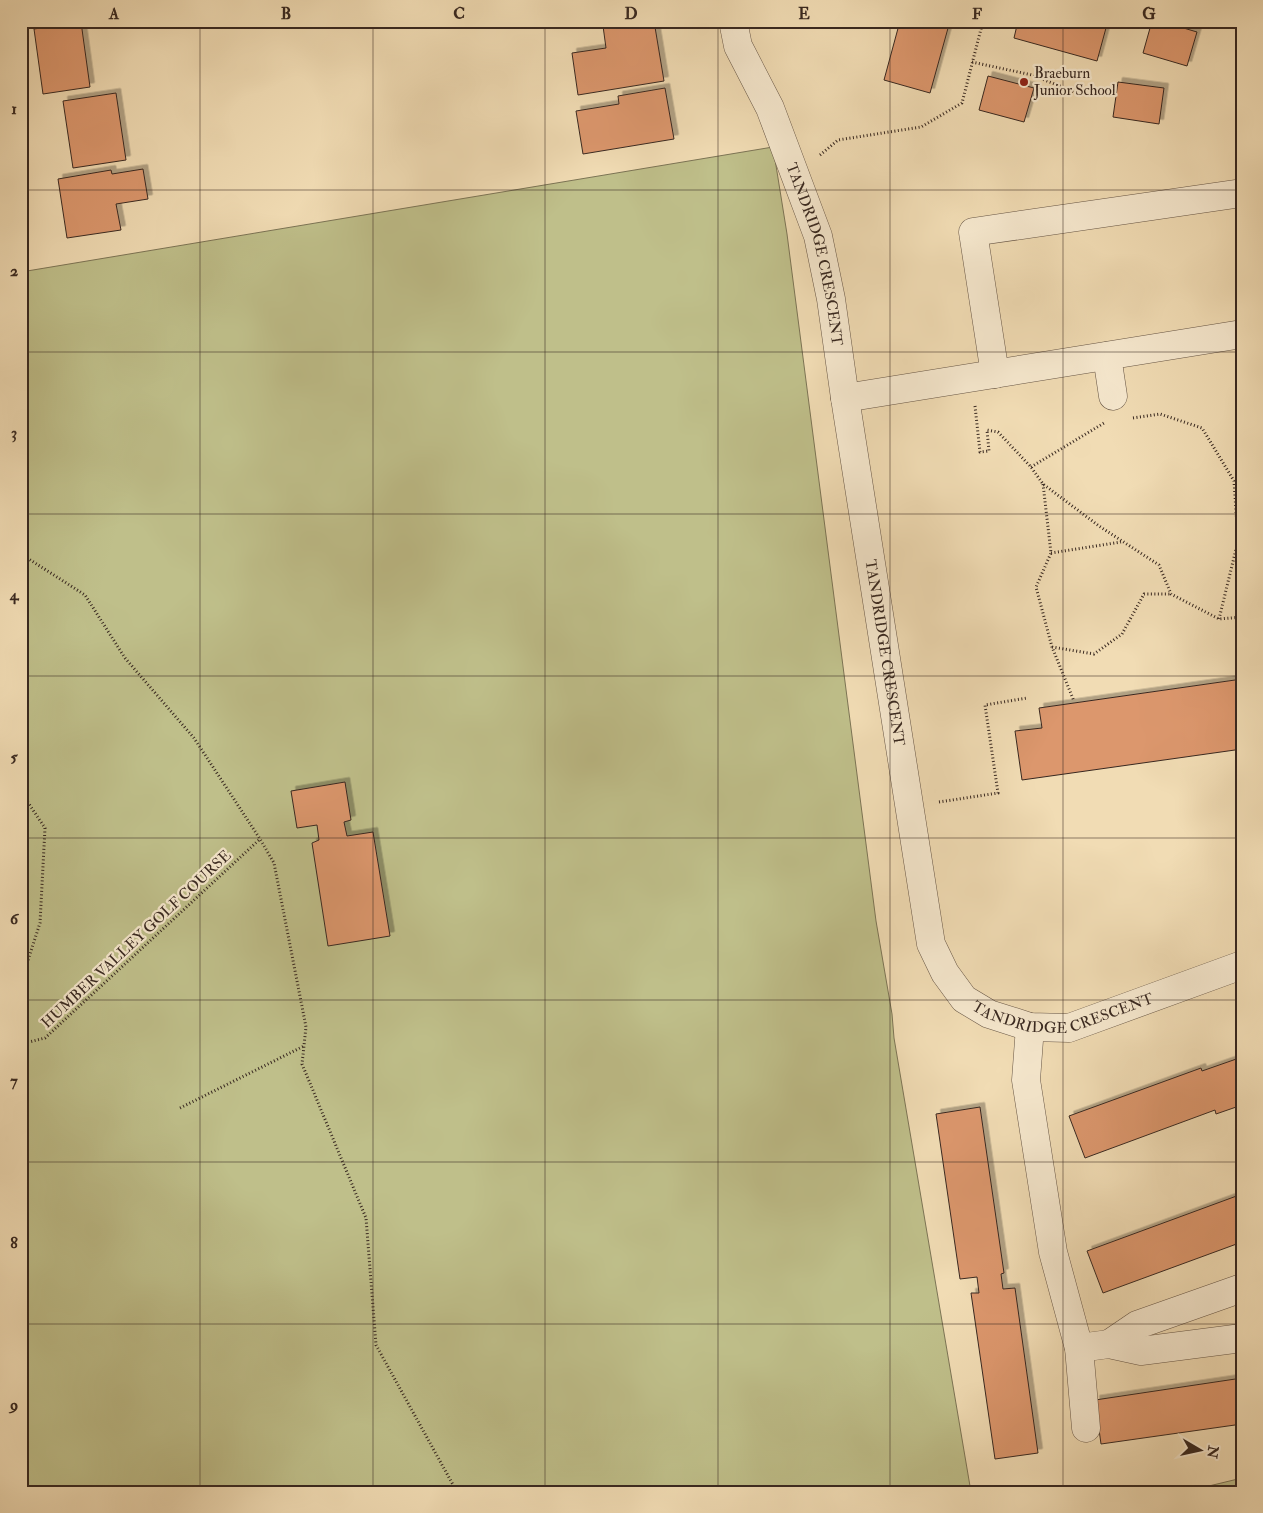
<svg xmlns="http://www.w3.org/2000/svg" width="1263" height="1513" viewBox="0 0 1263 1513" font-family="'IM FELL Double Pica',serif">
  <defs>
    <filter id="shadow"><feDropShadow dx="4.5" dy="-4.5" stdDeviation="0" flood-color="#0004"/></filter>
  </defs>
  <rect width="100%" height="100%" fill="#f1dcb4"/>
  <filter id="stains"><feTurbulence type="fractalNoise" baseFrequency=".004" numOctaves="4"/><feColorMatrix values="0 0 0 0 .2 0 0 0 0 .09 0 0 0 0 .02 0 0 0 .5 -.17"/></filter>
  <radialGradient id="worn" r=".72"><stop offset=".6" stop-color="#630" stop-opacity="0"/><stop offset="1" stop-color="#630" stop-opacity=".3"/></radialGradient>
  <g fill="#bfbf8a" stroke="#7c7455">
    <polygon points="773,147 787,234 876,921 892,1014 894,1038 971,1492 21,1492 21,272"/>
    <polygon points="1242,1478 1242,1492 1184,1492"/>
  </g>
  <g fill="#dc976d" stroke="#382820" filter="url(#shadow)">
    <polygon points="566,21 592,21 567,25"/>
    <polygon points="632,21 654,21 664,81 578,95 572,53 606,48 603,26"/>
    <polygon points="900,21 950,21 930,93 884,80"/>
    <polygon points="1018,21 1080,21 1106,28 1097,61 1014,38"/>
    <polygon points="1152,21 1160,21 1197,32 1187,66 1143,53"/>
    <polygon points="81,22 90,87 43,94 34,29"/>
    <polygon points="988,76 1034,88 1024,122 979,110"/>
    <polygon points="1118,82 1164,88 1159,124 1113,117"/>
    <polygon points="665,88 674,139 583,154 576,111 619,104 618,96"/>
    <polygon points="116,93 126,160 73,168 63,101"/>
    <polygon points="143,169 148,199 116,204 121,230 67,238 58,179 111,170 112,174"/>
    <polygon points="1242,679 1242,749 1022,780 1015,731 1042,728 1039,708"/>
    <polygon points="345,782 351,820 344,822 347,836 373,832 390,936 328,946 312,843 319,840 317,825 297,828 291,791"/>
    <polygon points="1242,1057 1242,1105 1216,1114 1215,1110 1085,1158 1069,1116 1201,1068 1202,1071"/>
    <polygon points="980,1107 1004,1273 1001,1274 1003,1289 1015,1288 1038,1453 995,1459 971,1293 979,1293 977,1277 960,1279 936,1114"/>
    <polygon points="1242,1194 1242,1242 1103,1293 1087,1251"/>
    <polygon points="1242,1378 1242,1424 1101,1444 1095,1400"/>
  </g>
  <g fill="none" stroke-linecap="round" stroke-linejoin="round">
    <g stroke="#665545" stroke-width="29">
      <g id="minor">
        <path id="s1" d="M733,21L738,46L770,108L818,236L831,299L845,398L931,944L945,973L964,999L989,1014L1030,1027L1069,1028L1242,965"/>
        <polyline points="1107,356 1113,396"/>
        <polyline points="995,374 973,232 1242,193"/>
        <polyline points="845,398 1242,334"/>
        <polyline points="1030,1027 1026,1080 1053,1252 1079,1348 1086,1428"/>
        <polyline points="1109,1344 1137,1325 1242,1288"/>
        <polyline points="1079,1348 1109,1344 1141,1351 1242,1338"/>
      </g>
    </g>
    <g stroke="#382820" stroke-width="3" stroke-dasharray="1 2.5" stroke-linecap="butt">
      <polyline points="972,62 1032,75 1080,94"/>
      <polyline points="820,155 838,140 921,127 962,103 983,21"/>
      <polyline points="975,406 980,452 989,451 987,430 998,432 1031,467 1043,484 1099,526 1159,565 1171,594 1219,619 1242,617"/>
      <polyline points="1133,418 1160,414 1202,428 1234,481 1238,541 1219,619"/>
      <polyline points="1031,467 1104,423"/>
      <polyline points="1043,484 1051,553 1036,587 1052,647 1074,701"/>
      <polyline points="1051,553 1121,542"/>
      <polyline points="21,554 85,595 125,658 194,738 260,839 274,863 306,1027 302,1064 366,1218 376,1345 457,1492"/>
      <polyline points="1052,647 1094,654 1122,634 1144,594 1171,594"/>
      <polyline points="21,800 27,801 45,828 40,923 21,982"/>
      <polyline points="939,802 998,793 985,705 1027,698"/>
      <polyline points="21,1044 45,1038 260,839"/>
      <polyline points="180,1108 304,1046"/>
    </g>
    <use href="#minor" stroke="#f6e8ce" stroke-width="28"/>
  </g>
  <path fill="none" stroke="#382820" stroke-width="1" stroke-opacity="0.55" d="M200,21V1492M373,21V1492M545,21V1492M718,21V1492M890,21V1492M1063,21V1492M21,190H1242M21,352H1242M21,514H1242M21,676H1242M21,838H1242M21,1000H1242M21,1162H1242M21,1324H1242"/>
  <circle fill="#8f2418" stroke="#f6e8ce" stroke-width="2" cx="1024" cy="82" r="5"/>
  <g text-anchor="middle" stroke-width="4.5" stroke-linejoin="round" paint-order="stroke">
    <g font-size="15" fill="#382820" stroke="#f6e8ce" text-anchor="start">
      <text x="1034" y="78">Braeburn<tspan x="1034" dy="17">Junior School</tspan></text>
    </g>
    <g font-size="15" fill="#382820" stroke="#f6e8ce">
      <text dy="5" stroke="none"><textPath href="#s1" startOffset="249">TANDRIDGE CRESCENT</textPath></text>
      <text dy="5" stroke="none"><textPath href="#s1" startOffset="654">TANDRIDGE CRESCENT</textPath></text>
      <text transform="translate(136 939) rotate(-43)" y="5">HUMBER VALLEY GOLF COURSE</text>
      <text dy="5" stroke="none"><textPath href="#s1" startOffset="1119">TANDRIDGE CRESCENT</textPath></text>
    </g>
  </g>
  <rect width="1263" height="1513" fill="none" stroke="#f1dcb4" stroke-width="55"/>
  <g transform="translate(1200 1450) rotate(99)" stroke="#f6e8ce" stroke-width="4" paint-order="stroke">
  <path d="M0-4L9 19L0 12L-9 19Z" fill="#382820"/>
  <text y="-8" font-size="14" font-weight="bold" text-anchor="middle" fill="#382820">N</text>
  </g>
  <rect x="28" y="28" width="1208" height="1458" fill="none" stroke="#382820" stroke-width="2"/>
  <g font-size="16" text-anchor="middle" font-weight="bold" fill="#382820">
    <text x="114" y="19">A</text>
    <text x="286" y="19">B</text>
    <text x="459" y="19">C</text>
    <text x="631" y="19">D</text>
    <text x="804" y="19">E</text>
    <text x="977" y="19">F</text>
    <text x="1149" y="19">G</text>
    <text x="14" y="114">1</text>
    <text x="14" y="276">2</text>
    <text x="14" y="438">3</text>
    <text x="14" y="600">4</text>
    <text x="14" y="762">5</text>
    <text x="14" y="924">6</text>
    <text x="14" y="1086">7</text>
    <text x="14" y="1248">8</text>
    <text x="14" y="1410">9</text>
  </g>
  <rect width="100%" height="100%" filter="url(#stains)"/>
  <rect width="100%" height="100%" fill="url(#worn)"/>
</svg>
